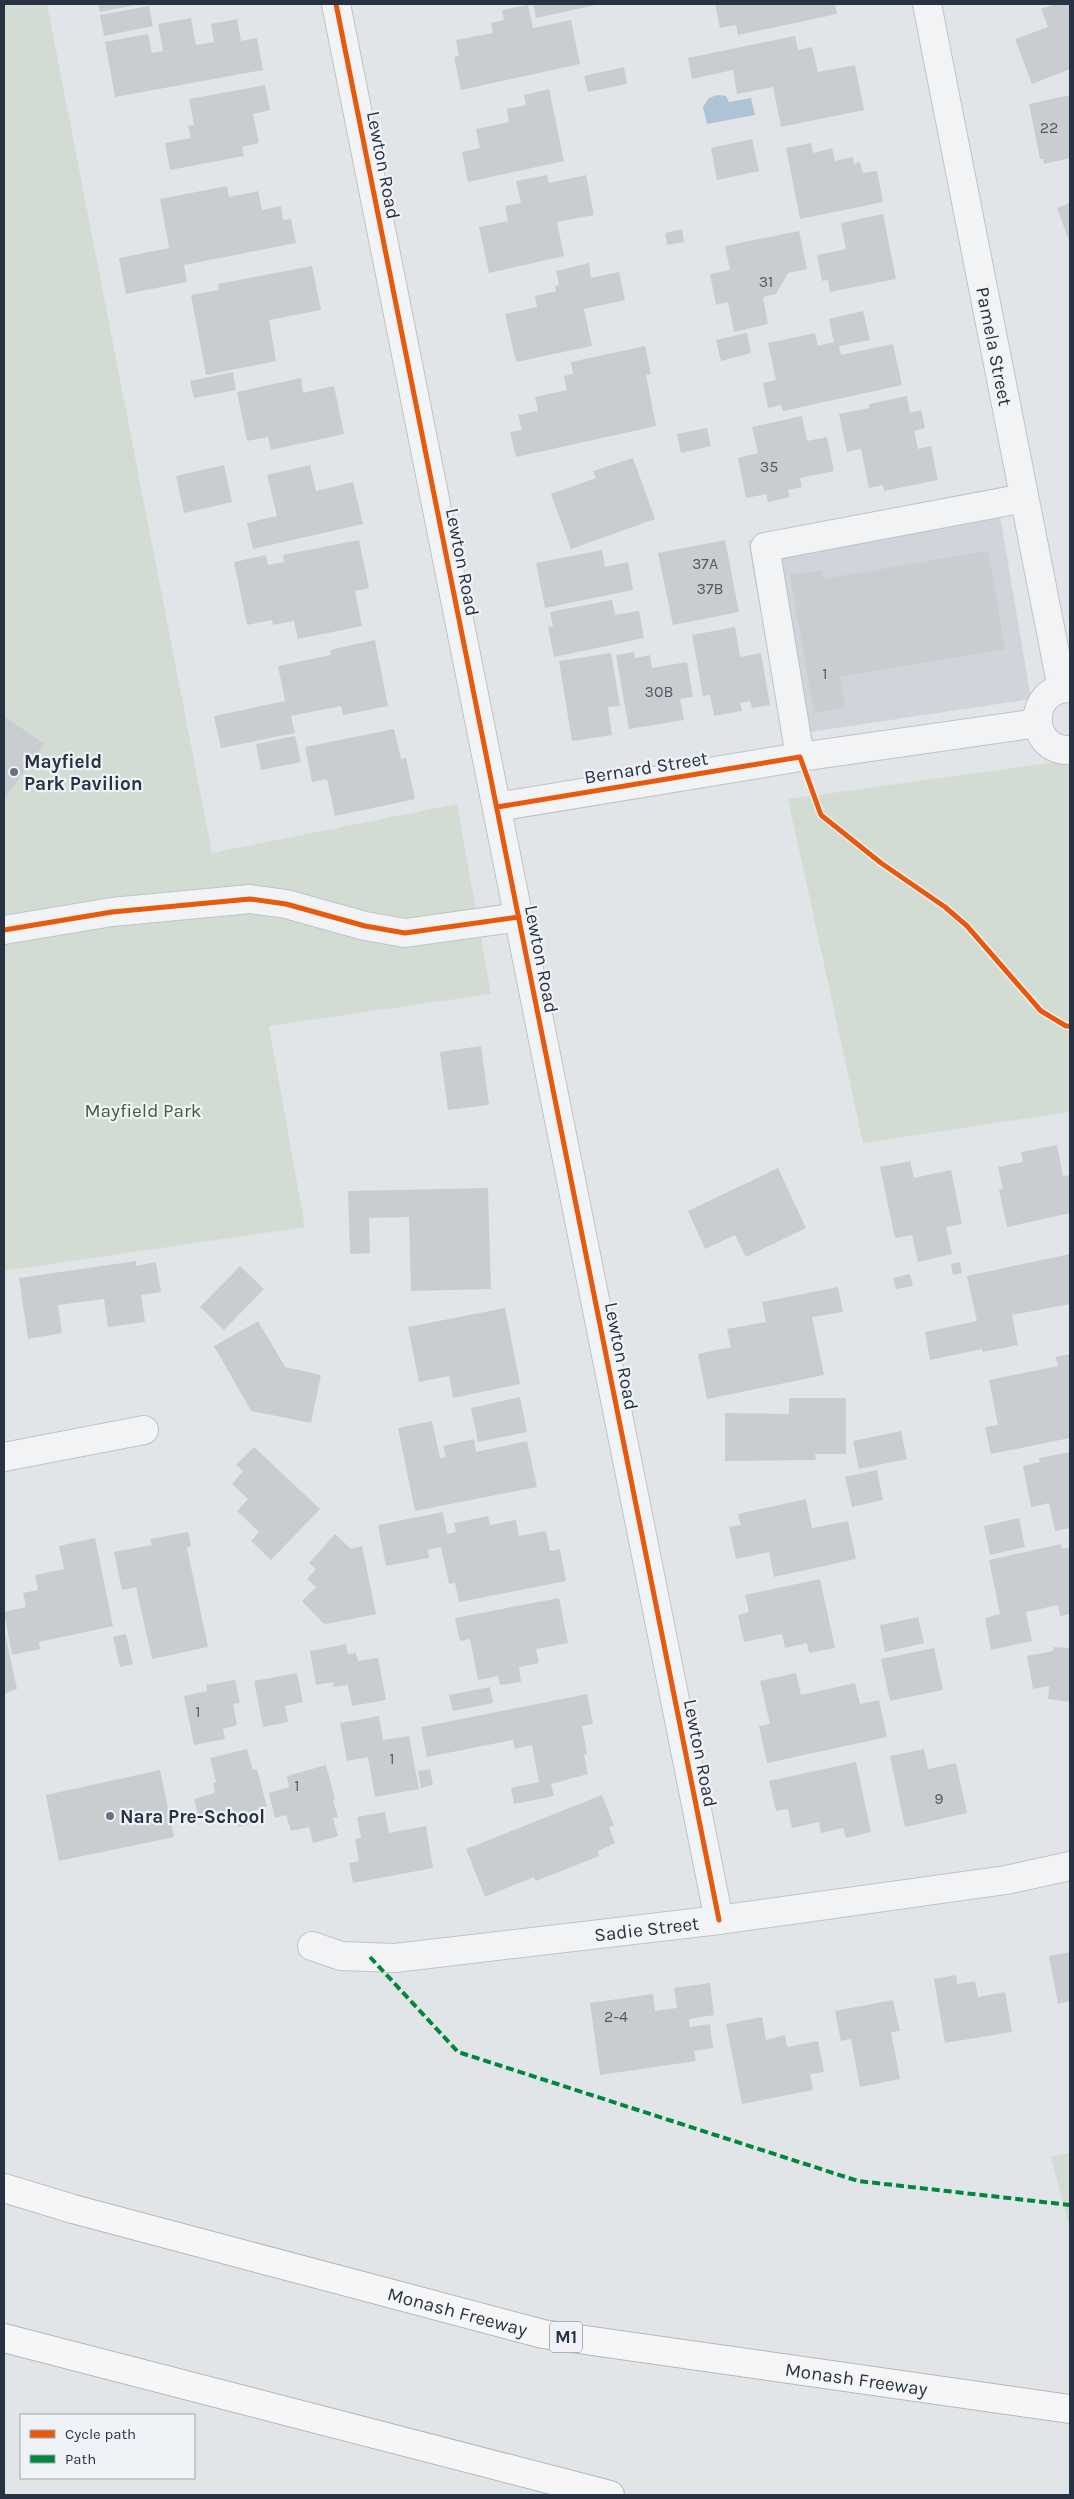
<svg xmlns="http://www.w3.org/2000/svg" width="1074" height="2499" viewBox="0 0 1074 2499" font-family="Karla,sans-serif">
  <rect width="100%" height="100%" fill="#e2e5e8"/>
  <polygon fill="#cfd5db" points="997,498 1031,699 783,736 748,541"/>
  <g fill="#d3dcd2">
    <polygon points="4,4 47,4 212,853 457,804 491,994 269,1026 305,1227 4,1271"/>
    <polygon points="1070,760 1070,1112 863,1143 788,799"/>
    <polygon points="1070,2153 1070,2230 1051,2157"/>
  </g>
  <polygon fill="#aec3d5" points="717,95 726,96 729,102 751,98 755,115 707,124 703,107 709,98"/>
  <g fill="#cacdd0">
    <polygon points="98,4 136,4 136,5 100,12"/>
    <polygon points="533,4 596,4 596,5 536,18"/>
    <polygon points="715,4 835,4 837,14 738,35 736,25 720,28"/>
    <polygon points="1056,4 1070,4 1070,69 1032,84 1015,39 1048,27 1041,9"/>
    <polygon points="528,5 533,28 571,20 580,64 461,90 454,57 459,56 456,40 493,33 491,23 504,20 502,10"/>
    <polygon points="149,6 153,26 104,36 100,15"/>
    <polygon points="191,18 196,45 214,42 211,24 237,19 241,41 257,38 263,70 115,97 105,42 148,34 152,53 163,51 158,24"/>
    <polygon points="795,36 798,50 812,47 818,72 855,65 864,110 781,127 773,87 737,94 733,70 692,79 688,58"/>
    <polygon points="624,67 627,84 588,92 584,76"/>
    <polygon points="265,85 270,110 253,114 259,143 242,147 244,156 170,170 165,143 191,138 188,126 194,125 189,99"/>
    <polygon points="549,89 564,161 468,182 462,152 480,148 476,129 509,122 507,109 526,105 524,95"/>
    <polygon points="1070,95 1070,158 1044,164 1043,159 1040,159 1029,104"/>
    <polygon points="752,139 759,171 717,180 711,148"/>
    <polygon points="811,143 813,153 832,148 835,161 853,157 854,164 860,162 863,173 877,171 883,202 800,219 786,148"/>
    <polygon points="547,175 549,183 586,175 594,215 557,222 564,256 489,273 479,227 508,221 505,206 521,203 516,181"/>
    <polygon points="227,186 229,197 258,191 262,210 281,206 283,220 291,219 296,243 184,265 187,282 126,294 119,258 169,248 160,199"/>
    <polygon points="1070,203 1070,243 1057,208"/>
    <polygon points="883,214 896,279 830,292 828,280 822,281 817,255 846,249 841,223"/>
    <polygon points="682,229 684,242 667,245 665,233"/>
    <polygon points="799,231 807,269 788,273 776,294 763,297 768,324 734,332 728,302 716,305 710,274 730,270 725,246"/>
    <polygon points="589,263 591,278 619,272 625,300 584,309 592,346 516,362 505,314 537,307 535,296 556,291 555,286 559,285 556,271"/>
    <polygon points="312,266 321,310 269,320 276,361 206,375 191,295 219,290 218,284"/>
    <polygon points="863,311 870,340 839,346 841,355 893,344 902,385 783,411 781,405 768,408 763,383 776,380 768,343 815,333 818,346 834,342 829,319"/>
    <polygon points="747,333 751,353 721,361 716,340"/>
    <polygon points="645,346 651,374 646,375 656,426 516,457 510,432 522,430 518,415 538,411 535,397 567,390 564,376 573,374 571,362"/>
    <polygon points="233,372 236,390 194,398 190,381"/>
    <polygon points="301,378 303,393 334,386 344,434 271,450 268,437 247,441 237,392"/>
    <polygon points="907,396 910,413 921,410 925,428 914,431 918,449 931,446 938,480 884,491 883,485 869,488 861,449 847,452 839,414 869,408 869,404"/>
    <polygon points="802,416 807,441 827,437 834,471 800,478 802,487 788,490 790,497 768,502 766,494 746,498 738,458 758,453 752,427"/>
    <polygon points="707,428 711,446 681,453 677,434"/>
    <polygon points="633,458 655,519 571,549 551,494 596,478 593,471"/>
    <polygon points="224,465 232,502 184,513 176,476"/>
    <polygon points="310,465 316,491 353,482 363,524 253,549 247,523 277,516 267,475"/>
    <polygon points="359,540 369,588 355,591 362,626 298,639 294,621 273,625 272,620 247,625 234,562 266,555 268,565 284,562 283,555"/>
    <polygon points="725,540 739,612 673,625 658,553"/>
    <polygon points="602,550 605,567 628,562 633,590 545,608 536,563"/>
    <polygon points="988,551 1005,649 840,677 845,707 814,713 790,575 822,570 823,579"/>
    <polygon points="612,600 615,615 639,611 644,638 554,657 548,627 553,626 550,612"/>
    <polygon points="735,627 740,657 761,653 770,705 752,708 750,701 740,703 742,711 714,716 710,695 703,696 692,635"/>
    <polygon points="375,640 388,706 343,715 341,706 291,716 295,733 221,748 214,716 285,701 278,666 331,655 330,650"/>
    <polygon points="634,652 635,658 650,655 652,668 687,662 693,697 680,699 684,720 629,729 616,655"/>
    <polygon points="611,653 620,706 608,707 612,735 572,741 559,661"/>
    <polygon points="4,716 44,744 4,799"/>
    <polygon points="394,729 401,759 406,758 415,799 335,816 327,779 312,782 305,747"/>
    <polygon points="295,736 301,762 261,770 256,744"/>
    <polygon points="481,1046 489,1105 448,1110 440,1052"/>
    <polygon points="1057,1145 1063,1176 1070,1175 1070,1213 1007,1227 999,1190 1003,1189 998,1167 1023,1162 1021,1152"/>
    <polygon points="910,1161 914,1178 951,1170 962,1224 946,1227 952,1254 918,1262 912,1235 895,1238 880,1167"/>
    <polygon points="778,1168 806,1228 746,1257 735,1235 705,1249 688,1211"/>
    <polygon points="488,1188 491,1289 411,1291 409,1217 369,1218 370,1253 350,1254 348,1191"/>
    <polygon points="1070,1254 1070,1304 1012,1315 1018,1345 983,1352 982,1349 930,1360 925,1332 977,1321 967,1276"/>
    <polygon points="136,1261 136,1266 156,1262 161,1292 141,1295 145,1322 108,1327 104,1299 58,1305 62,1333 28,1339 19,1278"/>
    <polygon points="960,1262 962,1273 953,1275 951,1264"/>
    <polygon points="240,1266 264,1289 224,1330 200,1307"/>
    <polygon points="910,1274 913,1286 896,1289 893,1278"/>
    <polygon points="838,1287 843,1312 812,1317 824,1375 707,1399 698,1354 731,1347 727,1329 766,1322 762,1302"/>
    <polygon points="505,1308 520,1384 453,1398 449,1376 419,1382 408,1327"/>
    <polygon points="258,1321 285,1367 321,1375 311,1423 251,1411 214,1346"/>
    <polygon points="1070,1354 1070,1438 991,1454 985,1427 998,1425 989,1380 1058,1366 1056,1357"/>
    <polygon points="520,1397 527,1432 478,1442 471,1408"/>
    <polygon points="789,1398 846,1398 846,1454 815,1454 816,1460 725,1461 725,1413 789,1414"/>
    <polygon points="432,1421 440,1458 446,1457 443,1446 474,1439 476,1452 527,1441 537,1487 415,1511 398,1428"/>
    <polygon points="901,1431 907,1459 859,1469 853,1441"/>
    <polygon points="254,1447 320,1509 271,1560 251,1541 259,1532 237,1511 248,1499 232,1484 243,1471 236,1465"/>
    <polygon points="1070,1452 1070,1528 1055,1531 1049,1503 1031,1507 1023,1466 1040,1462 1039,1458"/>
    <polygon points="877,1470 883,1500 852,1507 845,1477"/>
    <polygon points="806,1499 812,1528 848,1521 856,1559 774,1577 769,1552 736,1559 729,1527 741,1525 738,1514"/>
    <polygon points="443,1512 447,1534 456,1532 454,1523 488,1516 490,1525 516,1520 519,1536 546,1531 550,1551 560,1549 566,1581 459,1602 455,1583 449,1584 441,1547 428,1550 429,1558 386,1566 378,1525"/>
    <polygon points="1019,1518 1025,1547 990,1555 984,1526"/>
    <polygon points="188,1532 191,1546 187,1548 208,1647 152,1659 136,1587 122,1590 114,1552 152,1545 150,1539"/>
    <polygon points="335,1534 351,1549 362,1546 376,1614 327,1624 323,1623 302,1601 316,1587 307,1579 316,1569 309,1563"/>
    <polygon points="95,1538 113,1626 39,1642 40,1649 12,1655 4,1612 26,1607 23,1593 38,1590 35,1575 64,1569 59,1546"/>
    <polygon points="1061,1544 1062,1549 1070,1547 1070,1614 1060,1616 1058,1605 1026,1612 1032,1641 991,1650 985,1618 1000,1614 989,1560"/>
    <polygon points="820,1579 835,1648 809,1653 807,1643 785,1648 782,1634 744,1642 738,1615 749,1612 745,1595"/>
    <polygon points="559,1598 568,1643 536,1649 539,1663 519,1667 521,1682 500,1685 498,1676 478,1680 470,1639 460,1641 455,1618"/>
    <polygon points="918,1617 924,1643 885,1652 880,1625"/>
    <polygon points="4,1629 17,1689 4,1694"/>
    <polygon points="126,1634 133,1664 120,1667 113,1637"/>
    <polygon points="346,1644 348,1654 356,1653 358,1661 378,1658 386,1700 352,1706 348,1685 334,1687 333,1682 316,1685 310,1651"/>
    <polygon points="1054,1647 1070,1648 1070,1702 1048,1699 1049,1686 1033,1689 1027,1656 1053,1651"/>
    <polygon points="934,1648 943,1690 890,1701 881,1659"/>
    <polygon points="297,1673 303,1702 285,1706 288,1722 263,1727 254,1681"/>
    <polygon points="796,1673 801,1695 855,1683 860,1704 879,1700 887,1737 767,1763 759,1726 770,1724 760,1681"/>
    <polygon points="235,1680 240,1703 233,1704 237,1725 223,1729 225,1739 194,1745 184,1696 207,1691 206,1685"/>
    <polygon points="490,1687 493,1703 453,1711 449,1695"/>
    <polygon points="587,1694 593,1724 582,1726 587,1754 584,1755 588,1774 551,1784 554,1796 514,1804 511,1788 539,1782 532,1745 515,1749 513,1740 427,1757 421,1727"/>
    <polygon points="379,1716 383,1740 409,1736 419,1789 375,1797 368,1757 347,1761 340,1723"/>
    <polygon points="247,1749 253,1770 257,1769 267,1807 253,1811 256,1822 238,1827 235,1815 212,1821 210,1815 199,1818 194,1799 215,1793 213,1783 216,1782 210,1758"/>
    <polygon points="924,1749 928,1769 956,1763 967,1813 905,1827 890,1756"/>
    <polygon points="856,1762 871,1832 846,1838 843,1828 821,1833 819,1822 792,1828 788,1809 776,1811 769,1781"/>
    <polygon points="326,1765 335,1799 333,1800 338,1817 333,1818 338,1836 313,1843 309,1827 291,1831 286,1815 275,1818 269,1793 289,1787 287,1776"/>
    <polygon points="430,1769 433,1785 421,1788 418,1771"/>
    <polygon points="160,1770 174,1837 59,1861 46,1795"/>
    <polygon points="602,1795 614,1826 609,1827 615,1843 598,1851 599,1856 536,1881 534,1877 485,1897 466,1849"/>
    <polygon points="385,1812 389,1833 426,1826 433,1868 353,1883 349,1863 359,1861 355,1839 361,1838 357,1817"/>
    <polygon points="1070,1952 1070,2001 1058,2004 1049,1956"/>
    <polygon points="956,1975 957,1984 975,1981 978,1997 1005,1992 1012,2032 945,2043 934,1979"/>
    <polygon points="710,1983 714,2015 689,2019 690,2027 710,2024 713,2048 694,2051 696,2061 600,2075 590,2003 653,1994 655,2011 677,2008 674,1988"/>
    <polygon points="893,2000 900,2031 891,2032 900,2079 860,2087 851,2039 841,2041 835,2011"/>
    <polygon points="762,2017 766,2040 785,2035 787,2047 818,2041 824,2072 810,2074 813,2090 742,2104 726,2024"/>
  </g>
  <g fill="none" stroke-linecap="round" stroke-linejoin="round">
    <g stroke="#c0c3c6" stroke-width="30">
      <g id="minor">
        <polyline points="336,4 719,1920"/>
        <path id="s1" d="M927,4L1062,688"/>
        <path d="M1070,688C1026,688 1028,752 1070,750"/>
        <polyline points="800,757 765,547 1024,498"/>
        <polyline points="497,807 800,757 1038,723"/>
        <polyline points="4,930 112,912 250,899 286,904 365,926 405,933 519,917"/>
        <polyline points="4,1457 144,1430"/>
        <path id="s2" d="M312,1946L341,1956L395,1958L719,1920L1006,1880L1070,1866"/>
      </g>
    </g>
    <g stroke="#b4b8bd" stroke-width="30">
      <g id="highway">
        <path id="s3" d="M4,2188L73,2209L543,2334L1070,2409"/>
        <polyline points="4,2338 610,2495"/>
      </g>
    </g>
    <use href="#minor" stroke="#f2f3f4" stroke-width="28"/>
    <use href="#highway" stroke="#f6f6f7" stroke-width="28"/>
    <polyline stroke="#00873e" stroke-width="4" stroke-dasharray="8 4" stroke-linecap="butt" points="370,1957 458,2052 858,2181 1070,2205"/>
    <g stroke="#eff3f7" stroke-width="8">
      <g id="cycleway">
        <polyline points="336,4 719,1920"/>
        <polyline points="497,807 800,757 821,815 881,863 945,907 967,926 1041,1011 1066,1026 1070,1026"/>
        <polyline points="4,930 112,912 250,899 286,904 365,926 405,933 519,917"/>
      </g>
    </g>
    <use href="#cycleway" stroke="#e8590c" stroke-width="5"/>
  </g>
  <g fill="#68717d" stroke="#eff3f7" stroke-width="2">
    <circle cx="14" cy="772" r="5"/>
    <circle cx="110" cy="1816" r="5"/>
  </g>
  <g text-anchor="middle" stroke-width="4.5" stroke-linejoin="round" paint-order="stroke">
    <g font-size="16" fill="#505a67">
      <text x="1049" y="133">22</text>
      <text x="766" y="287">31</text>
      <text x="769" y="472">35</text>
      <text x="705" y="569">37A</text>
      <text x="710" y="594">37B</text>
      <text x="825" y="679">1</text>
      <text x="659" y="697">30B</text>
      <text x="198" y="1717">1</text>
      <text x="392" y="1764">1</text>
      <text x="297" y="1791">1</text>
      <text x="939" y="1804">9</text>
      <text x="616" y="2022">2-4</text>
    </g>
    <rect fill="#eff3f7" stroke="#636d79" stroke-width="1" x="550" y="2321.5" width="32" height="31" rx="4"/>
    <g font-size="18" font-weight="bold" fill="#273343">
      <text x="566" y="2343">M1</text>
    </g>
    <g font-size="19" fill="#273343" stroke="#eff3f7">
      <text transform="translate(384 165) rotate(79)" y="7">Lewton Road</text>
      <text dy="7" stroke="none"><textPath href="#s1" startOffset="349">Pamela Street</textPath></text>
      <text transform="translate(463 562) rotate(79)" y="7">Lewton Road</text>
      <text transform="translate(646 767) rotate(-9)" y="7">Bernard Street</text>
      <text transform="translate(542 959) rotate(79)" y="7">Lewton Road</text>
      <text transform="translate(622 1356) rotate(79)" y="7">Lewton Road</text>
      <text transform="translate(701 1753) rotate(79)" y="7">Lewton Road</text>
      <text dy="7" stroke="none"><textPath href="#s2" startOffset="338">Sadie Street</textPath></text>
      <text dy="7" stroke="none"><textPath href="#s3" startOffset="470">Monash Freeway</textPath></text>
      <text dy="7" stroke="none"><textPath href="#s3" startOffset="875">Monash Freeway</textPath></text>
    </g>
    <g font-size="19" font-weight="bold" fill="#273343" stroke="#eff3f7" text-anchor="start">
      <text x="24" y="768">Mayfield<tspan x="24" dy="22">Park Pavilion</tspan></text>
      <text x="120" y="1823">Nara Pre-School</text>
    </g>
    <g font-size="19" fill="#3f5f33" stroke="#eff3f7">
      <text x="143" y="1117">Mayfield Park</text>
    </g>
  </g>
  <rect width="1074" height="2499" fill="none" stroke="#273343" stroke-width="10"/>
  <rect x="20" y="2414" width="175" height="65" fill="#eff3f7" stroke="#9fa6af"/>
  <rect x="30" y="2430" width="25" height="8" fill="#e8590c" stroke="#9fa6af"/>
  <text x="65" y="2439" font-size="15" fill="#273343">Cycle path</text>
  <rect x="30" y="2455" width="25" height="8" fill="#00873e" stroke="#9fa6af"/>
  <text x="65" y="2464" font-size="15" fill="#273343">Path</text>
</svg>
